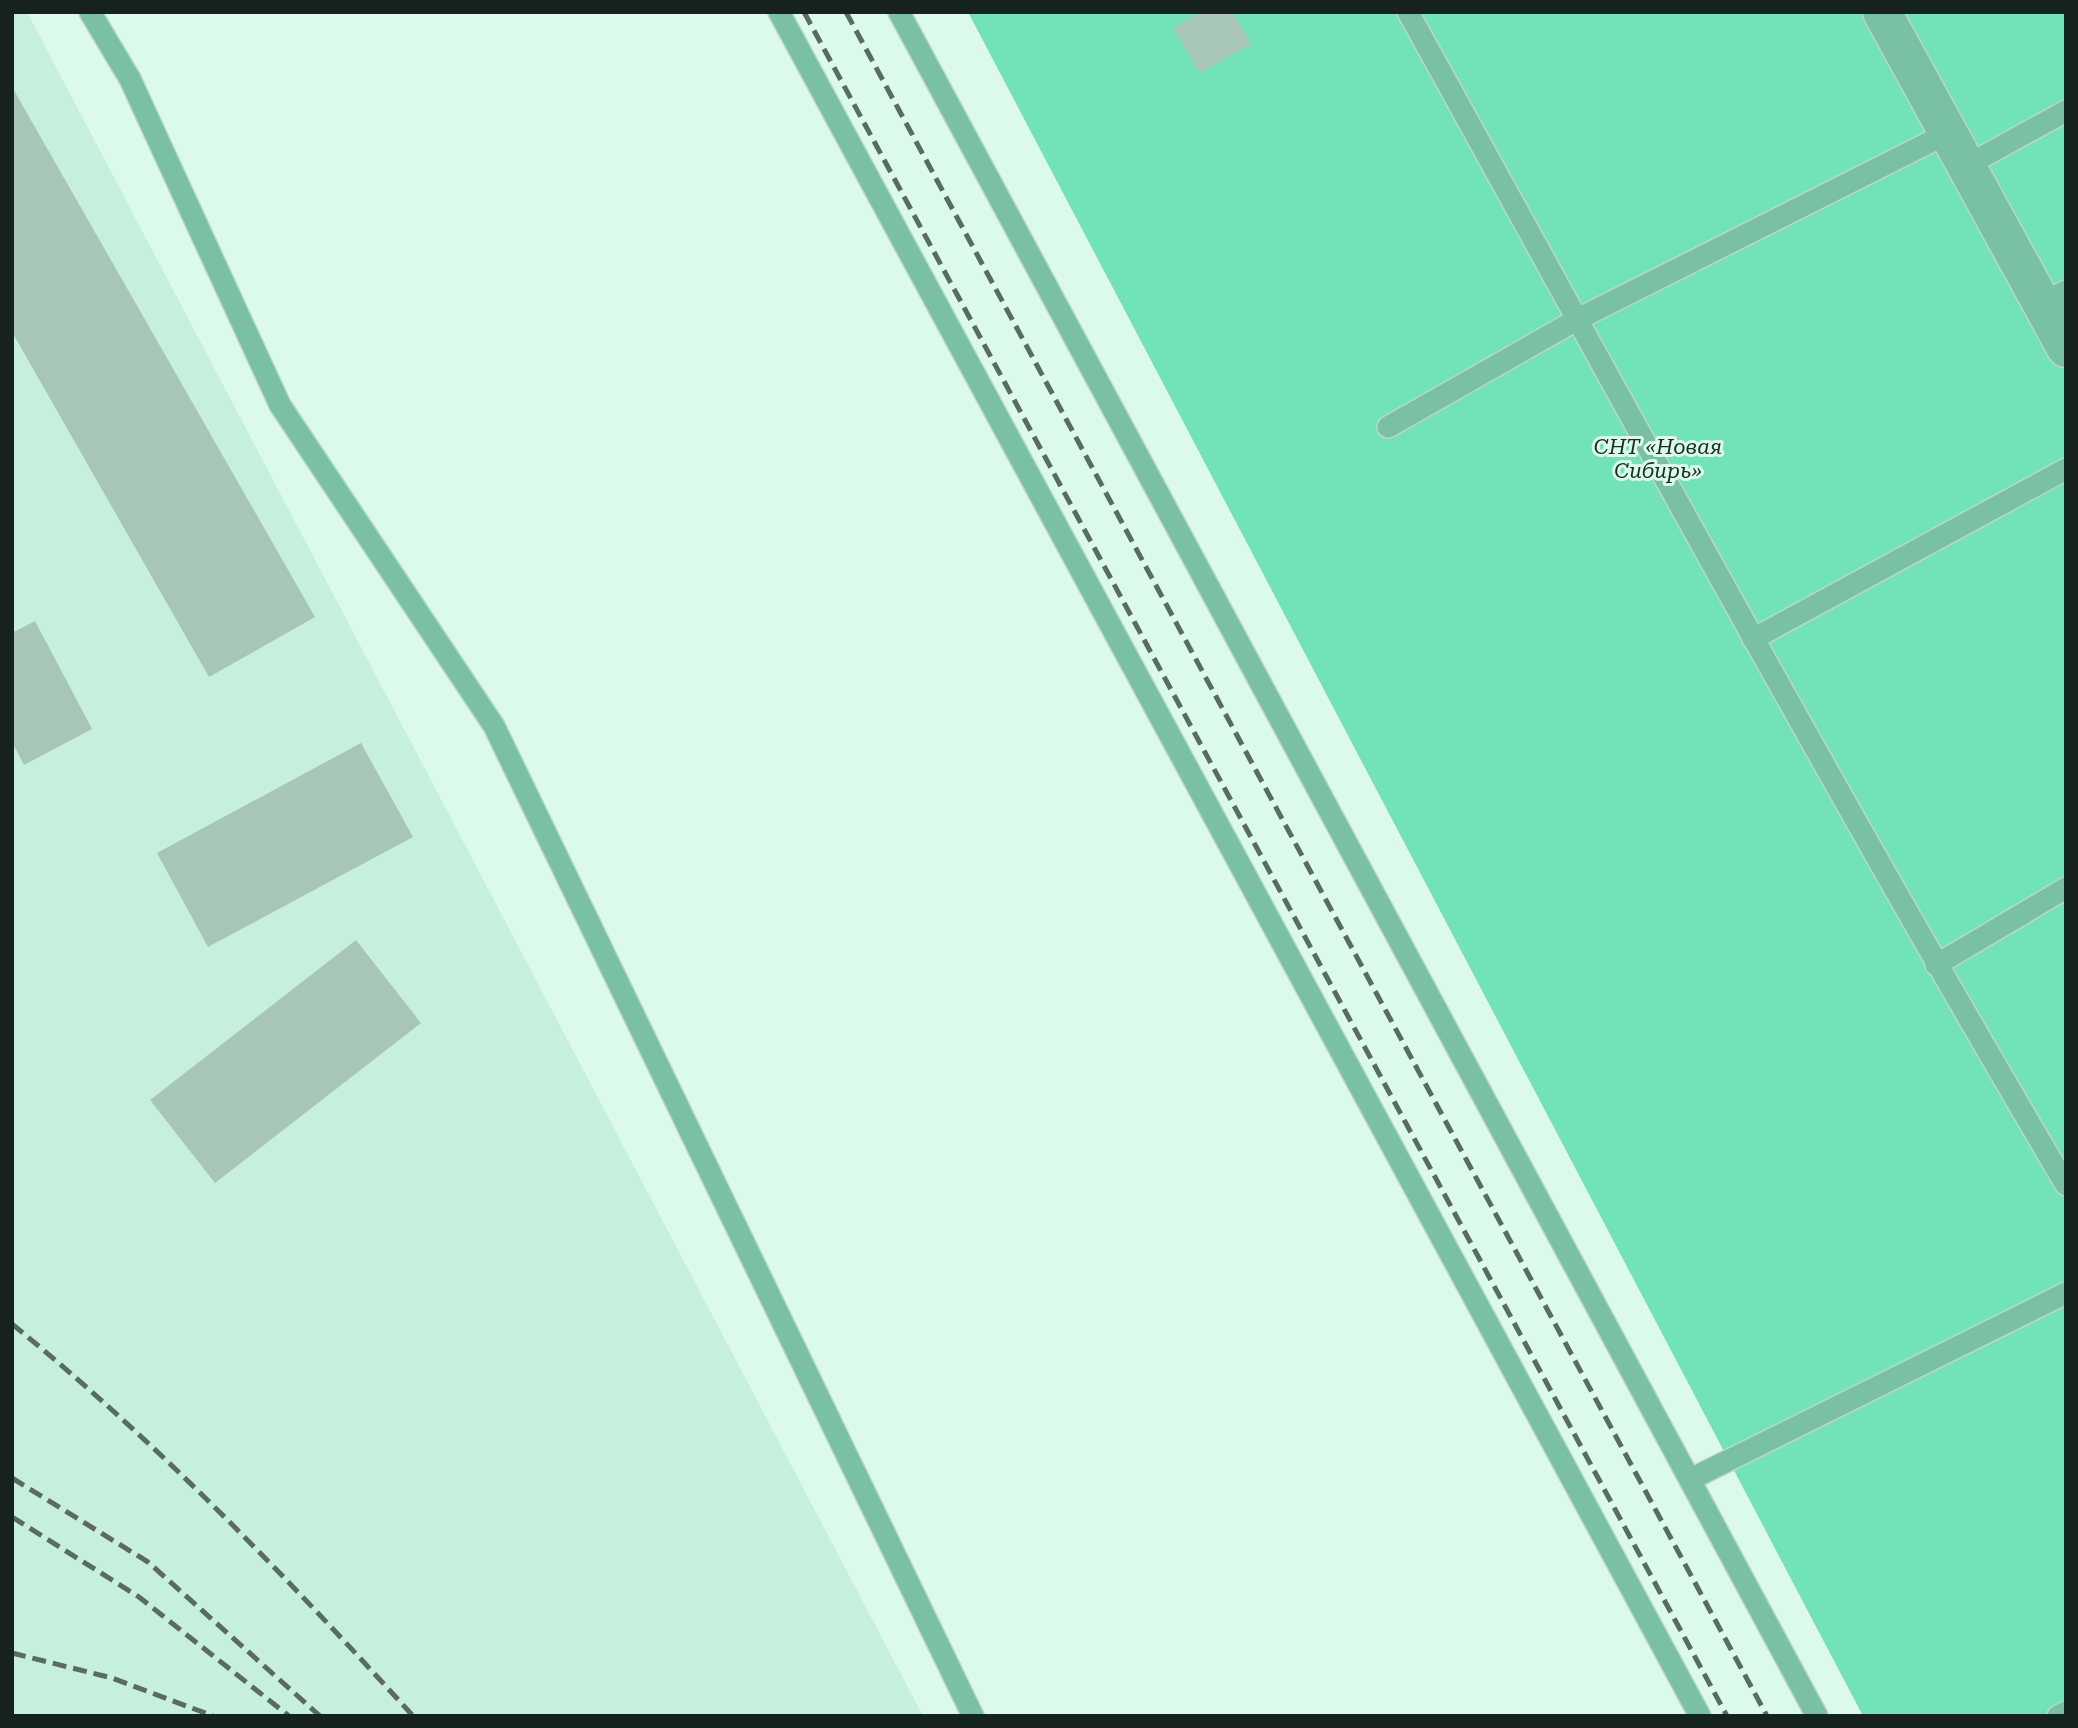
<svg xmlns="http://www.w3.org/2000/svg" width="2078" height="1728" viewBox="0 0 2078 1728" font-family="'Roboto Serif',serif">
  <rect width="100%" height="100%" fill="#dbfaeb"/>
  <polygon fill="#c7efdd" points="12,12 27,12 923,1716 12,1716"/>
  <polygon fill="#72e2b7" points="968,12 2066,12 2066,1716 1863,1716"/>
  <g fill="#a8c6b8">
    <polygon points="1200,12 1233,12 1251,44 1199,73 1173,28"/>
    <polygon points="12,87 315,617 209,677 12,332"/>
    <polygon points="35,621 92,729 24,765 12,742 12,633"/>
    <polygon points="361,743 413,837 208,947 157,853"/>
    <polygon points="356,940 421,1023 215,1183 150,1100"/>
  </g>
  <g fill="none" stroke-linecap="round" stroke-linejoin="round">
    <g stroke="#bbd7ca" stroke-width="24">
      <g id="service">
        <polyline points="90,12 130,79 280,405 494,726 973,1716"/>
        <polyline points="779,12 1700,1716"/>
        <polyline points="899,12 1817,1716"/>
        <path d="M1408,12C1625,405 1838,799 2066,1185"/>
        <polyline points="1966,166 2066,111"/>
        <polyline points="2041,303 2066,291"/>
        <polyline points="1388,427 1578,319 1948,133"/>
        <polyline points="1753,639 2066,469"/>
        <polyline points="1936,965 2066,888"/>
        <polyline points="1691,1479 2066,1293"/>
        <polyline points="2058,1716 2066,1712"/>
      </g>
    </g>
    <g stroke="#bbd7ca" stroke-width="41">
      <polyline id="minor" points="1882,12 2066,348"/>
    </g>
    <use href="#service" stroke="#7ac0a3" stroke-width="21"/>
    <use href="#minor" stroke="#7ac0a3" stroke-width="38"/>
    <g stroke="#596b63" stroke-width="5" stroke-dasharray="14 7" stroke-linecap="butt">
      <polyline points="804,12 1727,1716"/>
      <polyline points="846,12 1767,1716"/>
      <path d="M12,1324C157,1442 288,1578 413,1716"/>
      <polyline points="12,1478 148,1562 320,1716"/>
      <polyline points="12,1517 139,1597 289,1716"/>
      <polyline points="12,1653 112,1678 213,1716"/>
    </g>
  </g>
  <g text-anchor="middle" stroke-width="6" stroke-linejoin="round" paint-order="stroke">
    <g font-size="21" font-style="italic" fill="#192e26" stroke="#dbfaeb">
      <text x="1658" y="454">СНТ «Новая<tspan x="1658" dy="24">Сибирь»</tspan></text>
    </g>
  </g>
  <rect width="2078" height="1728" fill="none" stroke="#16221d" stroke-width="28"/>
</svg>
